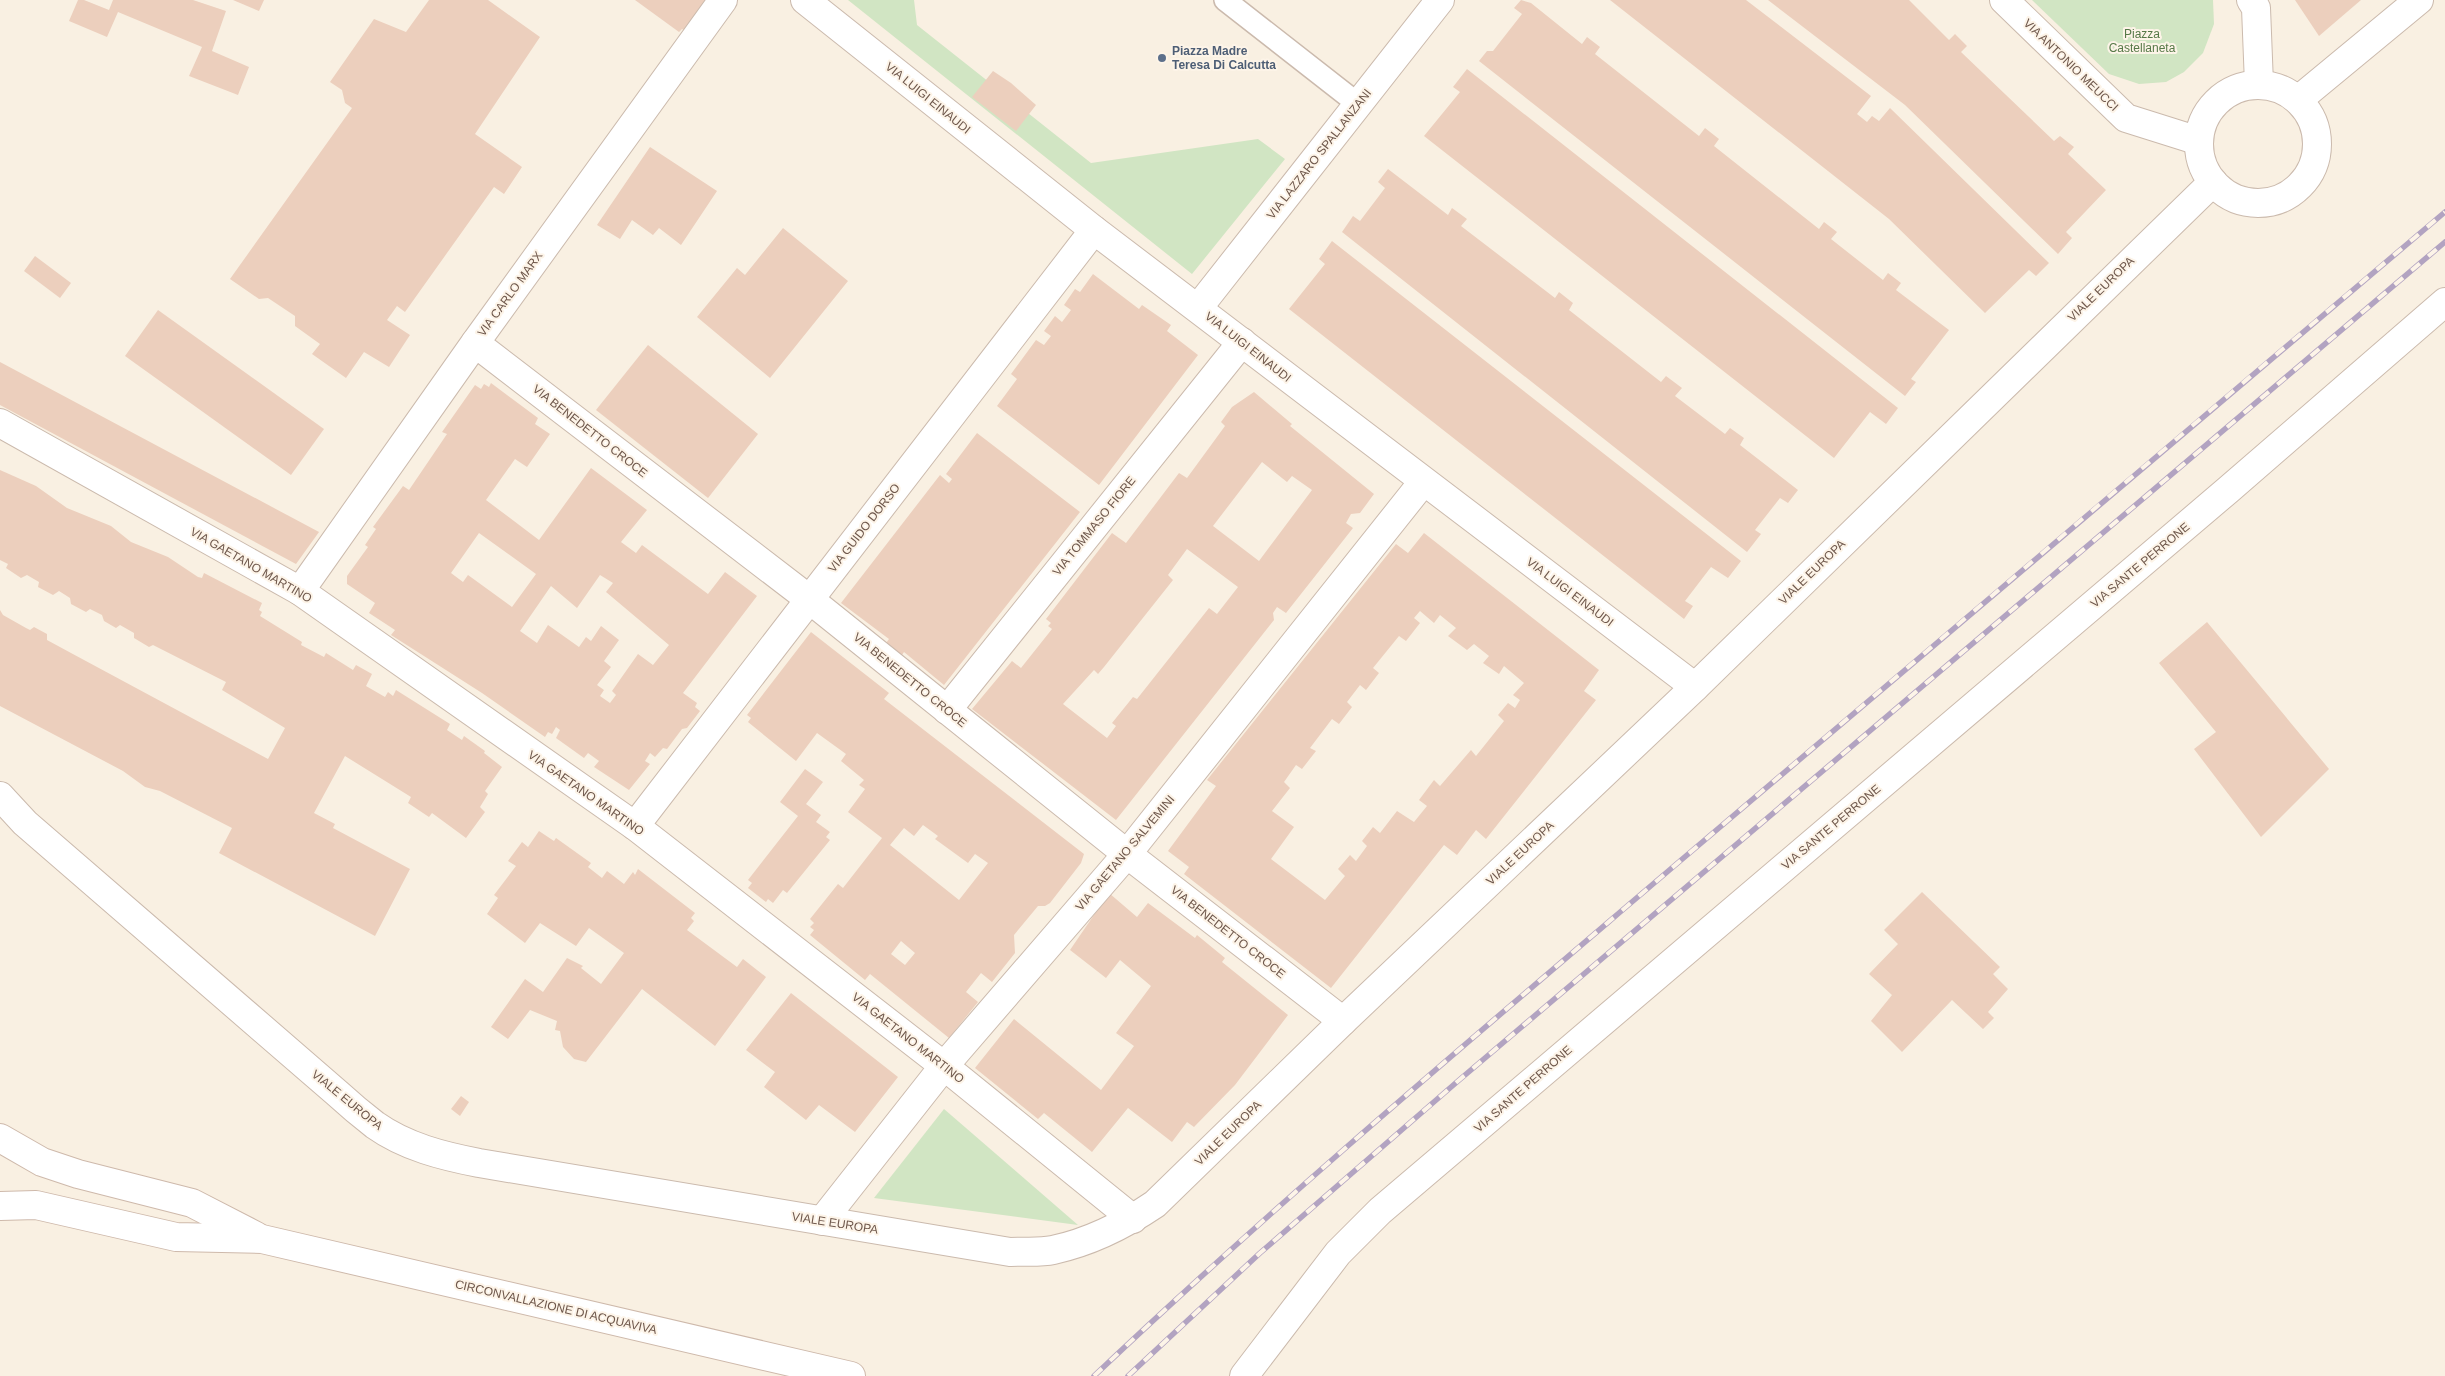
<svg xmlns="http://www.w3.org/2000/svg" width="2445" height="1376" viewBox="0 0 2445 1376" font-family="Arial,sans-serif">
  <rect width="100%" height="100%" fill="#f9f0e2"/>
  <g fill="#d1e5c3">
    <polygon points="848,0 914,0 917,25 1091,163 1258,139 1285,159 1192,274"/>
    <polygon points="2032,0 2213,0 2214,24 2203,53 2184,72 2166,82 2139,84 2109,74"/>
    <polygon points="944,1109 1078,1225 874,1198"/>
  </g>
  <g fill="#eccfbd" fill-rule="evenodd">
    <polygon points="78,0 84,0 109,10 113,0 193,0 226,11 212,51 249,67 238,95 189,76 202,47 118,12 107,37 69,21"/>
    <polygon points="233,0 264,0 259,11"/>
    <polygon points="429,0 488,0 540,37 475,134 522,167 504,194 494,187 405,312 397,306 387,320 410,335 389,367 364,352 346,378 312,354 320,344 295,326 295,316 268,298 259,299 230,279 352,108 345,103 342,90 330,82 374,19 406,32"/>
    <polygon points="635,0 709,0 686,31 682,29 679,32"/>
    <polygon points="1521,0 1531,3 1582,44 1587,37 1600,47 1595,54 1699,136 1705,128 1719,139 1714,146 1819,229 1824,222 1837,232 1831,239 1883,280 1888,273 1901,283 1896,290 1949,330 1911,379 1916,382 1905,396 1479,61 1487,51 1493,51 1522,14 1514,8"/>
    <polygon points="1610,0 1746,0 1871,96 1857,114 1867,122 1872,116 1879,121 1890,108 2049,263 2036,276 2029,270 1985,313 1889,219"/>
    <polygon points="1768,0 1909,0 1949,40 1955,34 1967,46 1961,52 2054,141 2060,136 2074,147 2068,154 2106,190 2066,232 2072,238 2058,254 1905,105"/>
    <polygon points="2295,0 2361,0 2319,36"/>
    <polygon points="1467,69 1898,408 1886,424 1870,412 1834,458 1424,136 1460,92 1453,87"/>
    <polygon points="993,71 1011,83 1036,105 1016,131 972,97"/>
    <polygon points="650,147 717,191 681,245 659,228 653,235 632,220 620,239 597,225"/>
    <polygon points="1388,169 1448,215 1452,208 1467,219 1461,226 1555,298 1559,292 1573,303 1569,310 1661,382 1666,376 1682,388 1675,396 1725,434 1730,428 1744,438 1740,445 1798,490 1788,503 1780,498 1755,530 1761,534 1747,552 1342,232 1353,216 1360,221 1385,188 1378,182"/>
    <polygon points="783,228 848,281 770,378 697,317 737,268 745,275"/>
    <polygon points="1332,241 1741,561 1728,578 1711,567 1685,601 1693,606 1684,619 1289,309 1325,264 1319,259"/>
    <polygon points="35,256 71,283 60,298 24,271"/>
    <polygon points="1093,274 1139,309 1142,305 1171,325 1167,331 1198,355 1099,485 997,406 1017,379 1011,374 1036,340 1044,345 1051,336 1044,331 1055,316 1062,322 1071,310 1064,305 1075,289 1080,292"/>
    <polygon points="158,310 324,429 291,475 125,356"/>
    <polygon points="648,345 758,434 708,498 596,410"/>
    <polygon points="0,362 319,532 296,564 0,405"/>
    <path d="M491,383L538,418L535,424L550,434L527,467L515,459L486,500L539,540L591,468L647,510L621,542L636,553L642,545L708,594L725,572L757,596L683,693L697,703L695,707L700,711L687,728L682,729L667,749L663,748L655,757L650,753L645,761L650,764L629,790L594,767L599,761L588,753L584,758L556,738L560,730L556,727L552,734L548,732L545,737L482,693L391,635L395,630L369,613L375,603L347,584V576L368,547L365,545L376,529L373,527L403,486L409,490L447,434L442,432L475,385L481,389L484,384L489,387ZM479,533L536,574L512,607L468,575L463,582L451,573ZM600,575L613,583L606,592L669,645L653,665L638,654L612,691L616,695L610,703L600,696L604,690L597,685L611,667L604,661L619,640L601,626L591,641L586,637L579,647L548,625L537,643L520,631L551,586L577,608Z"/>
    <path d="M1254,392L1292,424L1290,426L1374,494L1360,513L1351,514L1346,523L1353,528L1286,613L1277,607L1273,613L1274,620L1116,820L972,709L1012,661L1021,668L1052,629L1048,626L1051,623L1046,619L1112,533L1126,543L1179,473L1187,478L1225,426L1221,422L1232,407ZM1262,462L1287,482L1292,476L1312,490L1259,561L1213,526ZM1187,549L1238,587L1217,614L1209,608L1137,699L1133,697L1112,723L1116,726L1107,738L1063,704L1094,670L1098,674L1104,667L1173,580L1168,575Z"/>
    <polygon points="977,433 1080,512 944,685 904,652 902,655 886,643 889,639 841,603 940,475 949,483 952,479 946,474"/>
    <polygon points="0,470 36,486 67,508 111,526 131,542 168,557 198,577 202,578 204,573 262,603 259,610 262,612 260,616 302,642 301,645 324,657 326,653 353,670 356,665 372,674 366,686 385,697 388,692 393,696 396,690 450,724 447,730 462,740 464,736 485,751 484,753 502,767 485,791 488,794 480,807 485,812 466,838 432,813 429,817 408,803 411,797 345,756 314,813 335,824 333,828 410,869 375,936 219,853 232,828 160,791 145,787 123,771 0,706 0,610 3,615 26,628 30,630 34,627 47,634 47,640 71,653 268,759 285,728 222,690 226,682 153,645 149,647 134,638 134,633 120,625 116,628 104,621 102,615 90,609 86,612 71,604 70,598 59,591 53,595 38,587 39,582 27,575 21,578 6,568 8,564 0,560"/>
    <path d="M1424,533L1599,670L1584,691L1596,700L1486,839L1476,830L1457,855L1444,845L1331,988L1184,874L1189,867L1168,851L1216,786L1207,780L1396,544L1408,553ZM1420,611L1434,623L1440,615L1456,628L1448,636L1467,650L1474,644L1489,656L1483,663L1499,674L1504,666L1524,683L1513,695L1520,700L1515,708L1508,703L1498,715L1504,721L1476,756L1471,750L1440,786L1434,780L1419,800L1427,806L1414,822L1397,811L1380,833L1373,827L1362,841L1367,846L1356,861L1350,855L1338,869L1345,876L1325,900L1271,859L1294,827L1272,811L1290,788L1284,782L1296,765L1302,769L1316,751L1310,748L1332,719L1339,724L1352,707L1347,702L1360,685L1366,690L1379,673L1373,668L1399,636L1406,641L1420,623L1414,618Z"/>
    <polygon points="2207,622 2329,769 2261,837 2194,749 2216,732 2159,663"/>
    <path d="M811,632L889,693L884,699L1084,854L1081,863L1050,903L1045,906H1038L1014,935L1015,953L992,982L981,973L966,992L978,1002L949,1038L870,974L865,980L810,935L814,930L810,927L814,923L810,919L838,884L843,888L882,838L848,812L865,789L859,785L864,780L841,761L846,754L817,733L796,761L748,722L751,718L747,715ZM923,825L938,836L935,839L968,863L975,854L988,863L959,900L890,845L904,828L914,836ZM901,941L915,953L905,965L891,954Z"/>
    <polygon points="805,769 823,782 806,804 821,815 816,822 830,832 826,837 830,840 787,893 783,890 773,903 768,899 766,902 748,888 752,883 748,880 798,816 780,802"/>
    <polygon points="539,831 554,841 556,838 591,863 588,867 602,878 607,871 624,884 633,872 635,875 638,869 695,913 691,918 694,921 687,930 737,967 743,959 766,977 715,1046 642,989 586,1062 574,1059 563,1047 560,1031 555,1030 557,1021 530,1010 508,1039 491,1027 525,979 543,992 567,958 583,966 581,968 601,984 624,953 589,928 576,946 540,923 525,943 487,914 498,898 494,895 516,866 508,861 522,842 528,847"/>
    <polygon points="1922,892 2000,967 1993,974 2008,989 1988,1012 1994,1018 1983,1029 1952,1000 1902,1052 1871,1021 1892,995 1869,974 1898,944 1884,930"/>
    <polygon points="1109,893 1137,917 1148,903 1195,938 1197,935 1225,958 1222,962 1288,1015 1235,1085 1194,1127 1187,1122 1172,1142 1128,1108 1092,1152 1044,1113 1038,1119 975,1068 1014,1019 1101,1090 1134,1046 1116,1033 1151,986 1120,960 1106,978 1070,950"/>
    <polygon points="791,993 898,1077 855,1132 819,1105 806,1120 764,1087 775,1072 746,1050"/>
    <polygon points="461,1096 469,1102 460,1116 451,1109"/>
  </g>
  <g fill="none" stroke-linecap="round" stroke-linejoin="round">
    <g stroke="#cbbaad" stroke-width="24">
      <polyline id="lane" points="1225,0 1358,104"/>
    </g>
    <g stroke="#cbbaad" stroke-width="30">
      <g id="street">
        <polyline points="805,0 1094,230 1695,687"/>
        <polyline points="2004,0 2126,118 2199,141"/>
        <polyline points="2251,0 2256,8 2259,84"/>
        <circle cx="2258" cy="144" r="59"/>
        <polyline points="2298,100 2419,0"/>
        <polyline points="1198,308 1440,0"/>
        <polyline points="475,343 809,599 1127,854 1343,1021"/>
        <polyline points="0,423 300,591 635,826 944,1066 1133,1219"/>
        <polyline points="300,591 475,343 723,0"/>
        <polyline points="947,710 1242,342"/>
        <path d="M0,796L25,823L337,1093C349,1104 362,1115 375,1125C406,1147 443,1156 479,1163L1010,1252C1024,1251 1039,1253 1053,1250C1090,1242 1124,1225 1155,1204L1343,1021L1695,687L2213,182"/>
        <polyline points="635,826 1094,230"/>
        <polyline points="822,1221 944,1066 1127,854 1423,482"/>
        <polyline points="1244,1376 1338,1253 1380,1211 2228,490 2445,302"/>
      </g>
    </g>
    <g stroke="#ceb9ab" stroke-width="30">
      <g id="secondary">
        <polyline points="0,1138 42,1162 78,1174 192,1203 256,1236"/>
        <polyline points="0,1206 36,1205 176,1237 262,1239 851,1376"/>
      </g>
    </g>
    <use href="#lane" stroke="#fff" stroke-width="21"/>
    <use href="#street" stroke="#fff" stroke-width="28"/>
    <use href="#secondary" stroke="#fff" stroke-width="28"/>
    <g stroke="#b2a3c1" stroke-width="5.5">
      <g id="rail">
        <path d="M1094,1376C1283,1197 1482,1030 1680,861C1934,645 2189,428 2445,212"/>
        <polyline points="1128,1376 1260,1253 1458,1081 2445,242"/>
      </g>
    </g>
    <use href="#rail" stroke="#fdf4e8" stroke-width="4" stroke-dasharray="11" stroke-linecap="butt"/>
  </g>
  <circle fill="#5c6f8a" stroke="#fdf4e8" stroke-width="2" cx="1162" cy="58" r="5"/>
  <g text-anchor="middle" stroke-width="4" stroke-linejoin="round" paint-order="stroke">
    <g font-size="12" fill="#577948" stroke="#fdf4e8">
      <text x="2142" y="38">Piazza<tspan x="2142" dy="14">Castellaneta</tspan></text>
    </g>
    <g font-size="12" font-weight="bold" fill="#4e5e75" stroke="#fdf4e8" text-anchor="start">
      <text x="1172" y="55">Piazza Madre<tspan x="1172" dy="14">Teresa Di Calcutta</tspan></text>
    </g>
    <g font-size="12" fill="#6e574b" stroke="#fdf4e8">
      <text transform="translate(2071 65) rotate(44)" y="4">VIA ANTONIO MEUCCI</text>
      <text transform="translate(928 98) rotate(39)" y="4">VIA LUIGI EINAUDI</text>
      <text transform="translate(1319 154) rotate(-52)" y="4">VIA LAZZARO SPALLANZANI</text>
      <text transform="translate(2101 289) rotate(-44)" y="4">VIALE EUROPA</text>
      <text transform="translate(510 294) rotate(-54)" y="4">VIA CARLO MARX</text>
      <text transform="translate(1248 347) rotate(38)" y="4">VIA LUIGI EINAUDI</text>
      <text transform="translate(590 431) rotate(38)" y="4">VIA BENEDETTO CROCE</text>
      <text transform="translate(1094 526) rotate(-51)" y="4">VIA TOMMASO FIORE</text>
      <text transform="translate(864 528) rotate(-52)" y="4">VIA GUIDO DORSO</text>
      <text transform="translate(251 565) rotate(30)" y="4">VIA GAETANO MARTINO</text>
      <text transform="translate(2140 565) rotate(-40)" y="4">VIA SANTE PERRONE</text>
      <text transform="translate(1812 572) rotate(-44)" y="4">VIALE EUROPA</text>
      <text transform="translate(1570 592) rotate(37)" y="4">VIA LUIGI EINAUDI</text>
      <text transform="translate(910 680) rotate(39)" y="4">VIA BENEDETTO CROCE</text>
      <text transform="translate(586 793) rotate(35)" y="4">VIA GAETANO MARTINO</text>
      <text transform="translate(1831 827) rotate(-40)" y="4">VIA SANTE PERRONE</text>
      <text transform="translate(1125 853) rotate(-50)" y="4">VIA GAETANO SALVEMINI</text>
      <text transform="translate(1520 853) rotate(-43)" y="4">VIALE EUROPA</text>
      <text transform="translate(1228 932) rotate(38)" y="4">VIA BENEDETTO CROCE</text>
      <text transform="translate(908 1038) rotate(38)" y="4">VIA GAETANO MARTINO</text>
      <text transform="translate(1523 1089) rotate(-41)" y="4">VIA SANTE PERRONE</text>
      <text transform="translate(347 1100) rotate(39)" y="4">VIALE EUROPA</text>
      <text transform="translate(1228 1133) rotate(-44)" y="4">VIALE EUROPA</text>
      <text transform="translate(835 1223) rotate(9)" y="4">VIALE EUROPA</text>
      <text transform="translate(556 1307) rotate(13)" y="4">CIRCONVALLAZIONE DI ACQUAVIVA</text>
    </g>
  </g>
</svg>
